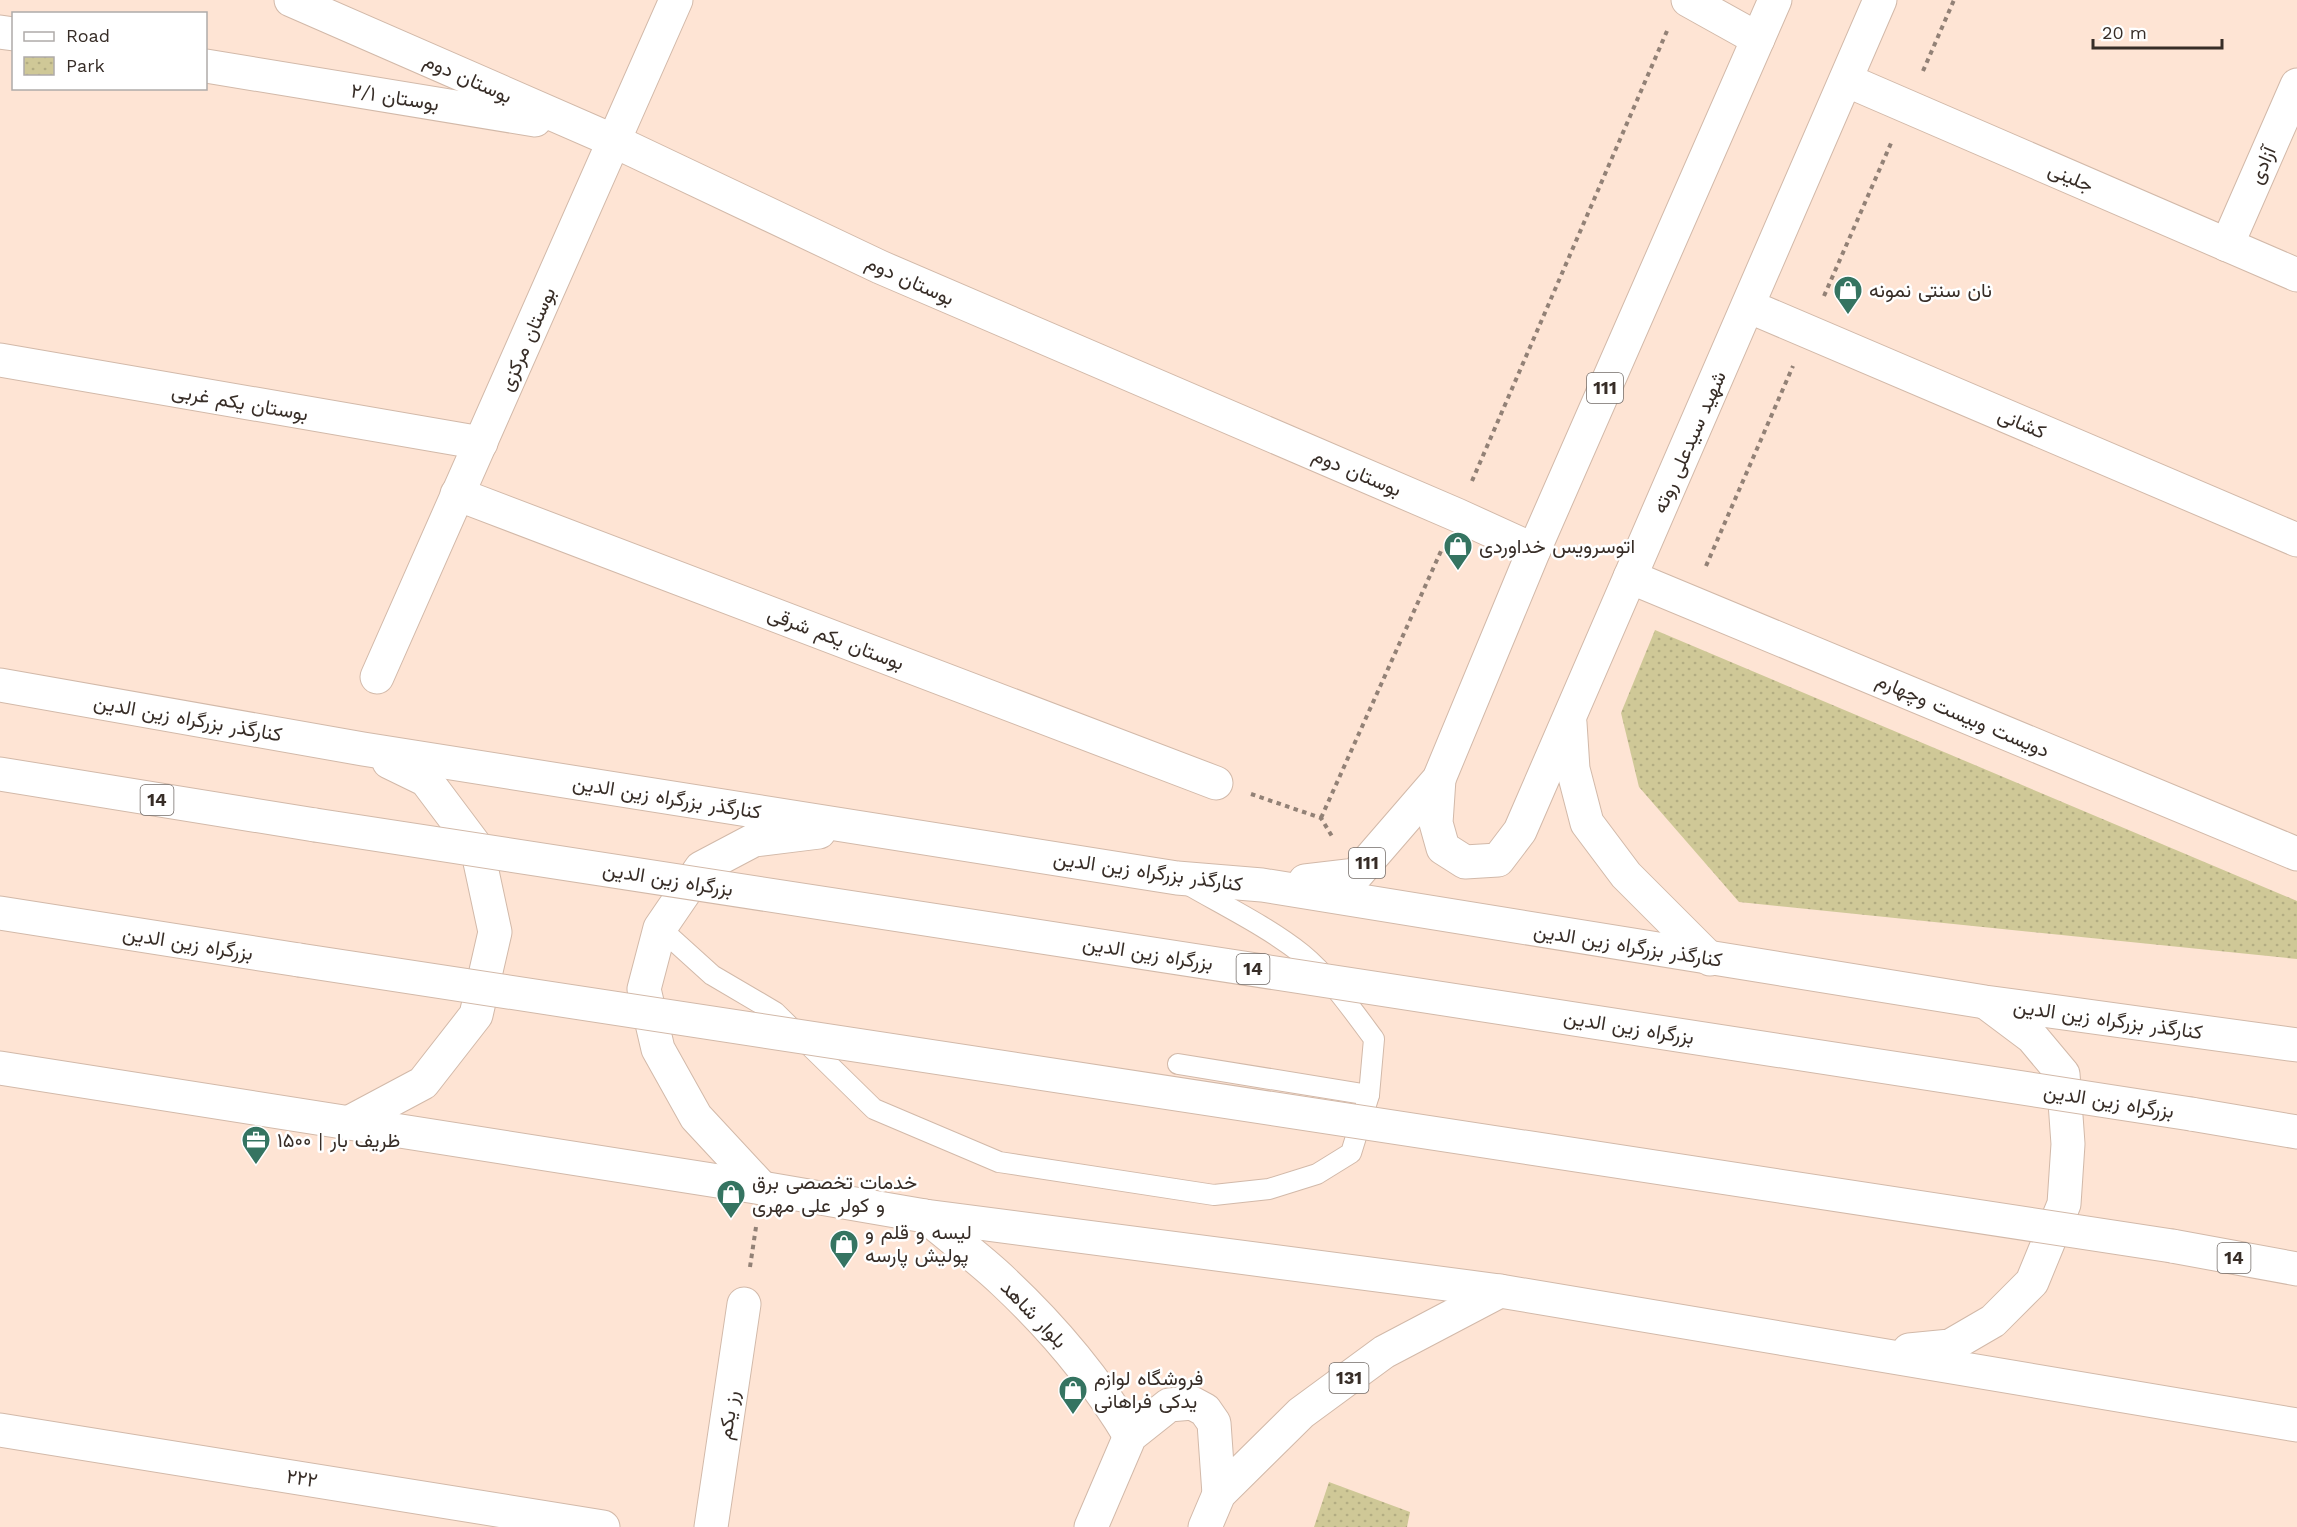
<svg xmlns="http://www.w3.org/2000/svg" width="2297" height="1527" viewBox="0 0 2297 1527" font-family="'Work Sans',Vazirmatn,sans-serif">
  <defs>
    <pattern id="park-dots" width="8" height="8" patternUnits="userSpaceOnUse" patternTransform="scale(1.5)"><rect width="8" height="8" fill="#cfc897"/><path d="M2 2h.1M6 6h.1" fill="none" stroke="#b2ac82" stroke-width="1.8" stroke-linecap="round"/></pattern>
  </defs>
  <rect width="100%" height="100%" fill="#fee4d4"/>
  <g fill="url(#park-dots)">
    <polygon points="1655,630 2297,901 2297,959 1739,902 1639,787 1621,713"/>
    <polygon points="1329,1482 1410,1512 1407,1527 1314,1527"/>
  </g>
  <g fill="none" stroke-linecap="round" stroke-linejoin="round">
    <g stroke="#d2b9a9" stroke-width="22">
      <g id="lane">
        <path d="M660,928L712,975L775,1012L874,1109L999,1162L1214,1195L1269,1189L1317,1174L1351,1153L1369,1095L1374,1039C1354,1012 1328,975 1302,954C1268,927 1225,906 1187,884"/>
        <polyline points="1178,1064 1369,1095"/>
      </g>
    </g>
    <g stroke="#d2b9a9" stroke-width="35">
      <g id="street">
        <polyline points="291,0 614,141 880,267 1457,515 1534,550"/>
        <polyline points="1688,0 1758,39"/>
        <polyline points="0,32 14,34"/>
        <polyline points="206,66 535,120"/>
        <polyline points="1846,80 2297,275"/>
        <polyline points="2227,245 2297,85"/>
        <polyline points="1748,306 2297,540"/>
        <polyline points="0,360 481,443"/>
        <polyline points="457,494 1216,783"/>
        <polyline points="1630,577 2297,854"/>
        <polyline points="377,677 676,0"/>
        <polyline points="0,1430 603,1527"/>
        <polyline points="711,1527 744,1304"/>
      </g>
    </g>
    <g stroke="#d2b9a9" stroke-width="35">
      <g id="primary">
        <polyline points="0,685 363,749 1177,878 1262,885 1985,1002 2297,1045"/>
        <polyline points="1570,723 1573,769 1587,823 1626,875 1710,959"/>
        <polyline points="1439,779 1436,823 1443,848 1465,862 1498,860 1520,831 1880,0"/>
        <polyline points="1305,881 1356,875 1439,779 1534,550 1775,0"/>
        <polyline points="0,1068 762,1188 925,1216 1500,1291 2297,1425"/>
        <polyline points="348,1123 423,1083 476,1015 495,932 477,848 426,780 389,762"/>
        <polyline points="762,1188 696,1117 658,1049 644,989 660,928 701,868 754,840 819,832"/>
        <path d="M925,1216C951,1238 979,1258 1004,1282C1052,1327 1096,1379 1130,1436"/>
        <polyline points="1909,1350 1950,1346 1993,1321 2032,1282 2064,1204 2068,1144 2063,1074 2032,1037 1988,1004"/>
        <polyline points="1091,1527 1130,1436 1169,1405 1192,1403 1205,1410 1214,1423 1219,1494"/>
        <polyline points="1205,1527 1219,1494 1301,1413 1384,1352 1500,1291"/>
      </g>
    </g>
    <g stroke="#d2b9a9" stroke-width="35">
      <g id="highway">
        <polyline points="0,774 315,825"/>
        <polyline points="0,913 299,960"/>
        <polyline points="2191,1114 2297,1132"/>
        <polyline points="2172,1246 2297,1269"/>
      </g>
    </g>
    <g stroke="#928176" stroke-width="4" stroke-dasharray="4.5 4.5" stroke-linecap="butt">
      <polyline points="1923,71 1954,0"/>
      <polyline points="1824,296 1892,141"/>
      <polyline points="1472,481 1667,31"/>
      <polyline points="1706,566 1793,366"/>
      <polyline points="1251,794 1321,818 1333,838"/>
      <polyline points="1321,818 1441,551"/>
      <polyline points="750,1267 756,1227"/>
    </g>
    <use href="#lane" stroke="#fff" stroke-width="20"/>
    <use href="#street" stroke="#fff" stroke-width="33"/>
    <use href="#primary" stroke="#fff" stroke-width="33"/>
    <use href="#highway" stroke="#fff" stroke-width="33"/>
    <g stroke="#d2b9a9" stroke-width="35" stroke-linecap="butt">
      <g id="highway-bridge">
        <polyline points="315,825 2191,1114"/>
        <polyline points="299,960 2172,1246"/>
      </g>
    </g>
    <use href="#highway-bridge" stroke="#fff" stroke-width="33"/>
  </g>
  <defs>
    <g id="shop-pin" transform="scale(1.5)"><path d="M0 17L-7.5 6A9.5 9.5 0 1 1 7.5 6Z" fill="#357461" stroke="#fff"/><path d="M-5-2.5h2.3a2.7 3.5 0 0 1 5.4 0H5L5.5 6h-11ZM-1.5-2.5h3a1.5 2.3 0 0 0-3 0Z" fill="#fff"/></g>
    <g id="office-pin" transform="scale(1.5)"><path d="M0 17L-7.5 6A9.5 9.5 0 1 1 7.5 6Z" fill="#357461" stroke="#fff"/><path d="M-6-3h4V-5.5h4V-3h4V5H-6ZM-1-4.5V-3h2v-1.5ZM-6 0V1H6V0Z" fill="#fff"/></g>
  </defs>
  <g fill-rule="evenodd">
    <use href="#shop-pin" x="1848" y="290"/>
    <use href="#shop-pin" x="1458" y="546"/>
    <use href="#office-pin" x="256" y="1140"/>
    <use href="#shop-pin" x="731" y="1194"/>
    <use href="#shop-pin" x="844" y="1244"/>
    <use href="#shop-pin" x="1073" y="1390"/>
  </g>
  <g text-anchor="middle" stroke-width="5" stroke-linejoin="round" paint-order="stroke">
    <g fill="#fff" stroke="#736c68" stroke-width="1.5">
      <rect x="1587" y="373" width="36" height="30" rx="4.5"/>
      <rect x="140.5" y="785" width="33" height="30" rx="4.5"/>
      <rect x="1349" y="848" width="36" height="30" rx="4.5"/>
      <rect x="1236.5" y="954" width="33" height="30" rx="4.5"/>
      <rect x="2217.5" y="1243" width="33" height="30" rx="4.5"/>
      <rect x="1329.5" y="1363" width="39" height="30" rx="4.5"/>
    </g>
    <g font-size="18" font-weight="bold" fill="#372d27">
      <text x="1605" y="394">111</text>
      <text x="157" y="806">14</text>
      <text x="1367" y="869">111</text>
      <text x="1253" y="975">14</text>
      <text x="2234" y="1264">14</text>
      <text x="1349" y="1384">131</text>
    </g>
    <g font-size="20" fill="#372d27" stroke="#fff">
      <text transform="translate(468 78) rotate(24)" y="7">بوستان دوم</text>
      <text transform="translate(395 97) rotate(9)" y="7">بوستان ۲/۱</text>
      <text transform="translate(2262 165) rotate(-66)" y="7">آزادی</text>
      <text transform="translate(2071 177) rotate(23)" y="7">جلینی</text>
      <text transform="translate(910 280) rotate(24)" y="7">بوستان دوم</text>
      <text transform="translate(527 339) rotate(-66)" y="7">بوستان مرکزی</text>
      <text transform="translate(240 402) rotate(10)" y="7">بوستان یکم غربی</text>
      <text transform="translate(2022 423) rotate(23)" y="7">کشانی</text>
      <text transform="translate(1689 442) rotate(-66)" y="7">شهید سیدعلی روته</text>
      <text transform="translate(1357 472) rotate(23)" y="7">بوستان دوم</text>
      <text transform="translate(836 638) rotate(21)" y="7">بوستان یکم شرقی</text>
      <text transform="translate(1963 715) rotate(23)" y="7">دویست وبیست وچهارم</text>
      <text transform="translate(188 718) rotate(10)" y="7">کنارگذر بزرگراه زین الدین</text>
      <text transform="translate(667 797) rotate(9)" y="7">کنارگذر بزرگراه زین الدین</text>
      <text transform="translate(1148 871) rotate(8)" y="7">کنارگذر بزرگراه زین الدین</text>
      <text transform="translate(668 879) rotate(9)" y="7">بزرگراه زین الدین</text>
      <text transform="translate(188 943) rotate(9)" y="7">بزرگراه زین الدین</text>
      <text transform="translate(1628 945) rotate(9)" y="7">کنارگذر بزرگراه زین الدین</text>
      <text transform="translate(1148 953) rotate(9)" y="7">بزرگراه زین الدین</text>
      <text transform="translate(2108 1019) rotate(8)" y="7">کنارگذر بزرگراه زین الدین</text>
      <text transform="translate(1629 1027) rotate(9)" y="7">بزرگراه زین الدین</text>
      <text transform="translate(2109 1101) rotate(9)" y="7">بزرگراه زین الدین</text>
      <text transform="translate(1034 1314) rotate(46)" y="7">بلوار شاهد</text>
      <text transform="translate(728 1415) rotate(-81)" y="7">رز یکم</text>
      <text transform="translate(302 1478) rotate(9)" y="7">۲۲۲</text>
    </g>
    <g font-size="20" fill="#372d27" stroke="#fff" text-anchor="start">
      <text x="1869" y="297">نان سنتی نمونه</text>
      <text x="1479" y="553">اتوسرویس خداوردی</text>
      <text x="277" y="1147">ظریف بار | ۱۵۰۰</text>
      <text x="752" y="1189">خدمات تخصصی برق<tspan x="752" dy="23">و کولر علی مهری</tspan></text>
      <text x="865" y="1239">لیسه و قلم و<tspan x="865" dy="23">پولیش پارسه</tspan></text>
      <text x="1094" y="1385">فروشگاه لوازم<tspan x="1094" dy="23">یدکی فراهانی</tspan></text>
    </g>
  </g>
  <rect x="12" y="12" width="195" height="78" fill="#ffffff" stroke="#afaba9" stroke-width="1.5"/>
  <rect x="24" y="32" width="30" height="9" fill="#ffffff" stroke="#afaba9" stroke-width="1.5"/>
  <text x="66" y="42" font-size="18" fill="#372d27">Road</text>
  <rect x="24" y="57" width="30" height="18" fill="url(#park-dots)" stroke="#afaba9" stroke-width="1.5"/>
  <text x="66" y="72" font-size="18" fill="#372d27">Park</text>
  <path d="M2093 39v9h129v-9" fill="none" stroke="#372d27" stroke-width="3"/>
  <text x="2102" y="39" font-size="18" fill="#372d27" stroke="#ffffff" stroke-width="4.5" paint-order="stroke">20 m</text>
</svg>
